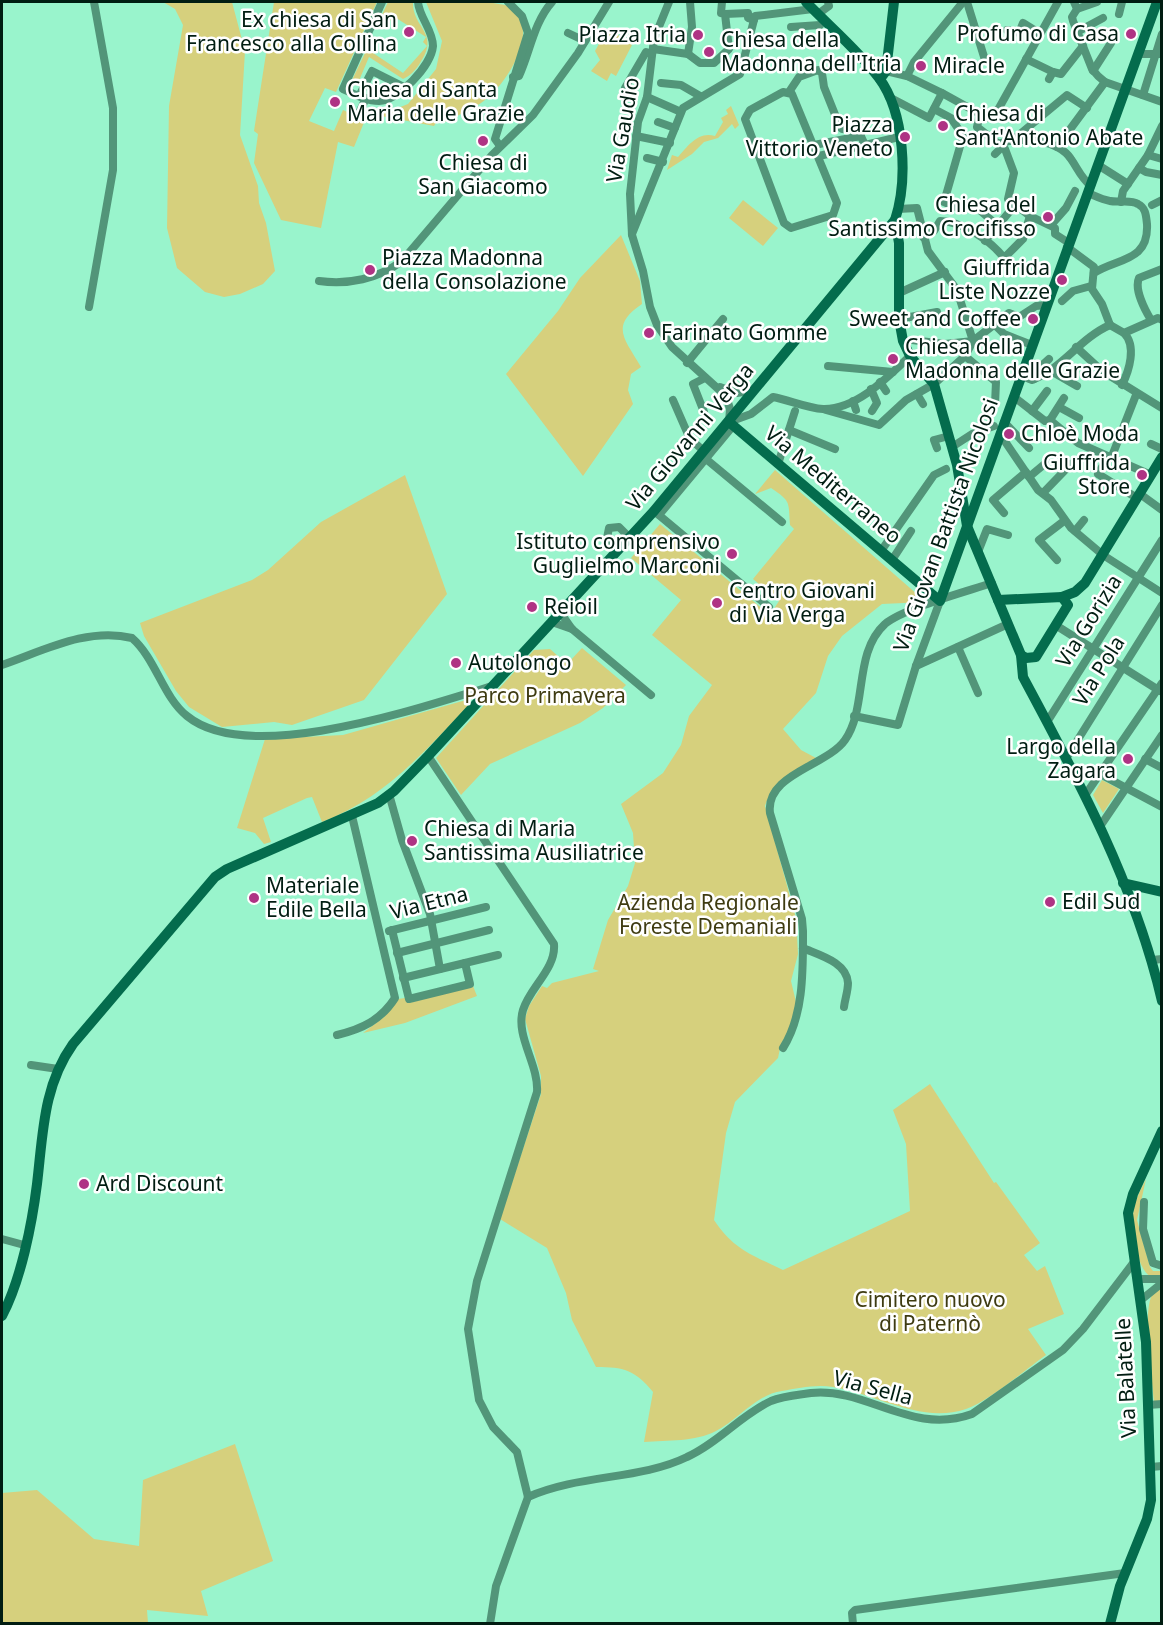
<svg xmlns="http://www.w3.org/2000/svg" width="1163" height="1625" viewBox="0 0 1163 1625" font-family="'Noto Sans',sans-serif">
  <rect width="100%" height="100%" fill="#99f4cc"/>
  <g fill="#d6d07d">
    <polygon points="163,2 232,2 245,51 240,135 258,186 259,203 266,223 275,271 263,284 240,294 224,297 205,292 177,268 167,228 169,106 183,25 175,9"/>
    <polygon points="274,2 377,2 336,92 325,88 309,121 334,131 343,110 365,120 354,147 338,142 321,228 281,220 254,163 258,134 254,131"/>
    <path d="M388,2H413C412,28 441,33 420,63C416,70 410,76 403,79L369,57L358,83L352,80L367,49L403,73L427,46L423,42L426,37L393,16L387,26L379,21Z"/>
    <path d="M426,2C447,2 491,0 508,6C544,27 507,83 485,100C474,109 458,115 445,122L442,113L434,126L365,113L390,111L408,104L436,69L442,41Z"/>
    <polygon points="611,30 632,45 616,76 611,73 607,81 591,71 600,60 595,51 601,40 605,42"/>
    <path d="M731,106L739,125L735,129L732,124L718,138L704,142L692,154L667,170L672,155L678,157C688,146 698,131 715,136L723,122L721,118L728,114L726,110Z"/>
    <polygon points="743,200 778,228 763,246 729,218"/>
    <path d="M621,235L640,281L642,304C609,326 625,339 641,367L631,374L628,390L633,404L583,476L506,374L558,311L580,278Z"/>
    <path d="M775,470L926,602L882,604L842,636L828,656L816,693L783,729L801,750L816,758C793,771 774,780 765,806L796,918L798,954L791,981L796,1002L794,1022L781,1044L778,1058L735,1102L726,1133L714,1220C733,1249 752,1255 783,1270L910,1211L906,1144L893,1110L930,1084L994,1183L996,1182L1040,1243L1024,1255L1037,1271L1045,1266L1064,1314L1028,1329L1046,1355C1025,1370 989,1401 966,1409C920,1424 877,1394 833,1387C817,1384 798,1388 782,1391C757,1394 738,1420 716,1431C695,1442 668,1440 644,1442L653,1392C635,1370 624,1367 596,1367L572,1320L566,1293L547,1248L500,1219L541,1094V1076L525,1019L529,1006L542,986L547,988L552,983L599,971L593,969L608,920L628,886L635,863L633,833L621,804L663,773L681,745L689,716L712,685L652,635L681,600L631,558L660,524L770,615L779,601L753,579L794,529L790,525C788,502 792,502 771,488L755,494Z"/>
    <polygon points="405,475 447,594 364,700 292,725 274,722 222,727 189,707 176,691 144,636 140,623 252,580 268,570 321,522"/>
    <polygon points="582,648 626,685 603,708 580,723 490,764 461,795 436,758 534,650 550,649 567,664"/>
    <path d="M466,700L471,703C425,751 385,798 322,822L312,797L307,798L263,818L271,842L264,844L255,833L237,828L265,739L343,735Z"/>
    <polygon points="1102,780 1119,789 1103,813 1093,795"/>
    <polygon points="473,986 477,996 405,1023 363,1033 384,1017 398,999 405,998 408,1003"/>
    <path d="M1146,1179L1137,1220L1150,1267L1153,1271H1161V1275L1151,1277C1136,1268 1133,1232 1133,1215C1134,1202 1140,1191 1146,1179Z"/>
    <path d="M1161,1288V1401L1154,1402C1152,1378 1143,1318 1151,1297C1153,1293 1157,1291 1161,1288Z"/>
    <polygon points="235,1444 273,1561 201,1591 208,1616 147,1610 148,1623 2,1623 2,1493 37,1490 94,1539 139,1546 143,1480"/>
  </g>
  <g fill="none" stroke-linecap="round" stroke-linejoin="round">
    <g stroke="#529579" stroke-width="8">
      <path d="M382,2L343,89C354,94 366,101 379,101C399,100 431,66 433,46C433,30 419,17 418,2"/>
      <path d="M669,2L654,39L647,97L638,122L630,194L632,235L643,271L650,307L657,325L672,347L726,396L730,409L729,422L751,414L773,397C789,400 807,408 823,409C856,410 888,377 910,356"/>
      <polyline points="967,2 985,60"/>
      <polyline points="1074,2 1077,9 1072,17 1073,21 1092,69 1098,76 1105,82 1162,102"/>
      <polyline points="1077,9 1097,2"/>
      <polyline points="725,14 748,13 748,18 754,20"/>
      <polyline points="818,14 829,6 828,2"/>
      <polyline points="1119,14 1122,2"/>
      <polyline points="791,27 820,25"/>
      <polyline points="1007,30 1019,33 1023,23 1039,33"/>
      <polyline points="1077,32 1103,18"/>
      <polyline points="568,33 585,41"/>
      <polyline points="653,49 688,54 692,27 690,2"/>
      <polyline points="688,54 700,63 714,63 729,49 725,14 721,13 722,2"/>
      <polyline points="1138,54 1161,54"/>
      <polyline points="1026,59 1053,72"/>
      <polyline points="886,71 907,76 942,93 929,118 889,97"/>
      <polyline points="1093,71 1111,43"/>
      <polyline points="907,76 914,62 963,2"/>
      <path d="M513,77L519,76C530,52 534,22 552,2"/>
      <polyline points="1049,79 1053,72 1061,74 1083,46"/>
      <polyline points="661,83 681,85 700,96"/>
      <polyline points="625,88 646,52 652,54"/>
      <polygon points="783,92 792,94 837,203 833,215 791,228 784,223 745,119 750,110"/>
      <polyline points="789,92 799,77 818,70 822,73 824,87 840,127 842,129 858,130 865,145"/>
      <polyline points="942,93 980,114 977,127 1005,149 1014,173 1008,199 1030,216 1055,228 1055,234 1069,243"/>
      <polyline points="1143,95 1162,34"/>
      <polyline points="359,96 372,71 404,87"/>
      <polyline points="647,97 681,112"/>
      <polyline points="934,109 951,118 963,136 944,202 958,208"/>
      <polyline points="359,113 366,98"/>
      <polyline points="980,114 989,118 999,108 1058,2"/>
      <polyline points="658,122 675,128"/>
      <polyline points="636,136 670,143"/>
      <polyline points="1014,139 1067,95 1087,108"/>
      <path d="M1001,143C1021,137 1058,139 1071,159C1078,169 1081,178 1091,186"/>
      <polyline points="814,145 861,136"/>
      <polyline points="500,146 495,139 528,33 522,16 508,2"/>
      <polyline points="1057,147 1105,82"/>
      <polyline points="995,154 1003,146"/>
      <polyline points="1148,155 1162,159"/>
      <polyline points="819,156 899,137"/>
      <polyline points="647,158 663,162"/>
      <polyline points="1098,165 1128,184"/>
      <polyline points="1139,168 1146,172 1162,175"/>
      <path d="M1088,193C1095,196 1103,200 1110,201C1119,203 1130,199 1138,204C1146,208 1146,216 1147,224C1149,262 1117,258 1094,273"/>
      <polyline points="1121,202 1123,191 1148,155 1162,126"/>
      <polyline points="965,203 975,206 998,226"/>
      <polyline points="1152,205 1162,200"/>
      <polyline points="898,209 917,208 928,251 957,290 973,341 965,356 996,382 995,404"/>
      <polyline points="1051,225 1066,208 1075,191"/>
      <polyline points="632,234 683,108 740,74 755,16 813,9"/>
      <path d="M923,237L934,231L940,221C962,221 991,241 1004,258L1023,239L1030,216"/>
      <polyline points="985,241 1015,205"/>
      <polyline points="1067,247 1094,267 1092,289 1102,304 1110,325"/>
      <path d="M319,281C348,285 378,279 402,261L492,155L533,115L578,53L609,2"/>
      <polyline points="899,293 945,272"/>
      <polyline points="1062,301 1073,291 1091,286"/>
      <polyline points="89,307 113,170 113,108 94,2"/>
      <polyline points="899,319 937,312"/>
      <path d="M1151,320C1145,310 1134,289 1139,278L1162,269"/>
      <polyline points="994,324 1004,334 1032,345"/>
      <polyline points="1110,325 1124,333 1158,318 1162,320"/>
      <polyline points="912,340 945,344 973,341 1009,313 1019,317 1036,306 1046,305"/>
      <polyline points="1076,347 1102,371 1162,408"/>
      <polyline points="687,363 723,319"/>
      <polyline points="828,366 893,372"/>
      <polyline points="1051,371 1077,386"/>
      <path d="M1022,376L1032,380C1062,369 1080,338 1110,325"/>
      <polyline points="1034,379 1038,369 1049,359"/>
      <polyline points="880,382 886,391"/>
      <path d="M1122,385C1129,371 1137,346 1124,333"/>
      <polyline points="720,387 737,393 754,390"/>
      <polyline points="871,389 877,403 872,411"/>
      <polyline points="917,394 923,404"/>
      <polyline points="1014,397 1045,421 1050,420 1078,443 1151,475"/>
      <polyline points="673,400 690,439 704,451"/>
      <polyline points="853,401 856,410"/>
      <polyline points="1059,407 1079,418"/>
      <polyline points="826,410 879,425 906,400 934,384 965,356"/>
      <polyline points="1032,411 1047,391"/>
      <polyline points="704,412 693,384 705,378"/>
      <polyline points="1050,420 1064,398"/>
      <polyline points="1004,422 1029,448"/>
      <polyline points="789,430 835,449"/>
      <polyline points="1000,434 1038,490 1051,500 1071,528 1103,555 1162,593"/>
      <polyline points="1151,444 1162,449"/>
      <polyline points="952,447 972,434 994,426"/>
      <polyline points="937,448 934,440 949,436"/>
      <polyline points="1112,456 1136,395"/>
      <polyline points="706,459 782,522"/>
      <polyline points="778,464 795,411"/>
      <polyline points="1102,467 1098,474 1137,498"/>
      <polyline points="1029,477 1047,462"/>
      <polyline points="1043,493 1071,464"/>
      <polyline points="1140,494 1162,510"/>
      <polyline points="654,511 769,607"/>
      <polyline points="1004,513 993,500 1026,472"/>
      <polyline points="659,515 733,426"/>
      <polyline points="1075,531 1084,520"/>
      <polyline points="617,550 607,538 609,528 619,527 629,537"/>
      <polyline points="881,551 934,475 946,469"/>
      <polyline points="978,552 987,529 1008,535"/>
      <polyline points="892,560 911,531"/>
      <polyline points="1057,560 1039,540 1064,521"/>
      <polyline points="560,612 572,629 651,695"/>
      <polyline points="552,622 572,629"/>
      <polyline points="1057,626 1160,691"/>
      <polyline points="958,647 978,693"/>
      <path d="M2,665C43,651 87,627 132,638C156,659 163,697 187,716C249,767 422,707 492,686"/>
      <polyline points="916,666 1008,624"/>
      <polyline points="854,716 898,725 916,666 940,601"/>
      <polyline points="1047,722 1162,540"/>
      <path d="M428,756L554,944C556,969 530,987 523,1010C515,1036 539,1065 537,1092L477,1281L468,1329L479,1400L493,1427L517,1452L528,1497L496,1586L490,1624"/>
      <polyline points="1067,757 1162,605"/>
      <polyline points="1145,759 1162,768"/>
      <polyline points="1100,774 1162,807"/>
      <polyline points="389,794 402,840 430,914 440,969"/>
      <polyline points="1086,794 1162,683"/>
      <polyline points="1101,825 1162,735"/>
      <polyline points="392,930 409,999 470,984 465,963"/>
      <polyline points="389,931 486,907"/>
      <path d="M803,948C819,955 847,962 848,983C848,991 845,999 844,1007"/>
      <polyline points="397,953 489,930"/>
      <polyline points="1152,960 1162,959"/>
      <polyline points="403,978 498,955"/>
      <path d="M337,1035C362,1029 381,1020 395,998L352,816"/>
      <path d="M783,1048C804,1015 803,970 803,931L802,919L770,813C765,774 827,766 845,740C868,707 853,653 885,624C905,608 965,592 992,583"/>
      <polyline points="31,1065 58,1069"/>
      <polyline points="1144,1202 1143,1229 1153,1263 1162,1266"/>
      <polyline points="2,1239 24,1245"/>
      <polyline points="1137,1279 1162,1279"/>
      <polyline points="1141,1300 1162,1283"/>
      <polyline points="1148,1405 1162,1404"/>
      <polyline points="1151,1467 1162,1466"/>
      <path d="M528,1497C580,1474 640,1480 687,1457C718,1443 741,1415 771,1401C783,1396 798,1395 811,1393C867,1387 911,1436 972,1414L1063,1350L1083,1329L1134,1262"/>
      <polyline points="853,1624 852,1613 855,1610 1125,1573"/>
    </g>
    <g stroke="#046c4d" stroke-width="10">
      <polyline points="880,79 886,71 894,2"/>
      <path d="M895,220L899,243V319L903,341L910,356L934,384L957,465L967,526L1021,655L1023,677C1079,781 1135,885 1162,1001"/>
      <polyline points="729,422 940,601 1157,2"/>
      <polyline points="1062,597 1075,592 1085,583 1162,457"/>
      <polyline points="998,600 1062,597 1068,605 1036,657 1026,658 1021,655"/>
      <polyline points="1123,883 1162,892"/>
      <path d="M2,1316C21,1280 32,1224 37,1184C43,1134 43,1086 73,1044L215,877L227,869L378,803L394,791L428,756L654,511L895,220C908,180 905,113 879,78C858,50 830,27 806,2"/>
      <polyline points="1110,1624 1120,1586 1147,1519 1151,1500 1146,1342 1128,1213 1133,1194 1162,1131"/>
    </g>
  </g>
  <g fill="#af3384" stroke="#fff" stroke-width="2">
    <circle cx="409" cy="32" r="6"/>
    <circle cx="1131" cy="34" r="6"/>
    <circle cx="698" cy="35" r="6"/>
    <circle cx="709" cy="52" r="6"/>
    <circle cx="921" cy="66" r="6"/>
    <circle cx="335" cy="102" r="6"/>
    <circle cx="943" cy="126" r="6"/>
    <circle cx="905" cy="137" r="6"/>
    <circle cx="483" cy="141" r="6"/>
    <circle cx="1048" cy="217" r="6"/>
    <circle cx="370" cy="270" r="6"/>
    <circle cx="1062" cy="280" r="6"/>
    <circle cx="1033" cy="319" r="6"/>
    <circle cx="649" cy="333" r="6"/>
    <circle cx="893" cy="359" r="6"/>
    <circle cx="1009" cy="434" r="6"/>
    <circle cx="1142" cy="475" r="6"/>
    <circle cx="732" cy="554" r="6"/>
    <circle cx="717" cy="603" r="6"/>
    <circle cx="532" cy="607" r="6"/>
    <circle cx="456" cy="663" r="6"/>
    <circle cx="1128" cy="759" r="6"/>
    <circle cx="412" cy="841" r="6"/>
    <circle cx="254" cy="898" r="6"/>
    <circle cx="1050" cy="902" r="6"/>
    <circle cx="84" cy="1184" r="6"/>
  </g>
  <g text-anchor="middle" stroke-width="5" stroke-linejoin="round" paint-order="stroke">
    <g font-size="21" fill="#011d12" stroke="#fff" text-anchor="start">
      <text x="397" y="27" text-anchor="end">Ex chiesa di San<tspan x="397" dy="24">Francesco alla Collina</tspan></text>
      <text x="1119" y="41" text-anchor="end">Profumo di Casa</text>
      <text x="686" y="42" text-anchor="end">Piazza Itria</text>
      <text x="721" y="47">Chiesa della<tspan x="721" dy="24">Madonna dell'Itria</tspan></text>
      <text x="933" y="73">Miracle</text>
      <text x="347" y="97">Chiesa di Santa<tspan x="347" dy="24">Maria delle Grazie</tspan></text>
      <text x="955" y="121">Chiesa di<tspan x="955" dy="24">Sant'Antonio Abate</tspan></text>
      <text x="893" y="132" text-anchor="end">Piazza<tspan x="893" dy="24">Vittorio Veneto</tspan></text>
      <text x="483" y="170" text-anchor="middle">Chiesa di<tspan x="483" dy="24">San Giacomo</tspan></text>
      <text x="1036" y="212" text-anchor="end">Chiesa del<tspan x="1036" dy="24">Santissimo Crocifisso</tspan></text>
      <text x="382" y="265">Piazza Madonna<tspan x="382" dy="24">della Consolazione</tspan></text>
      <text x="1050" y="275" text-anchor="end">Giuffrida<tspan x="1050" dy="24">Liste Nozze</tspan></text>
      <text x="1021" y="326" text-anchor="end">Sweet and Coffee</text>
      <text x="661" y="340">Farinato Gomme</text>
      <text x="905" y="354">Chiesa della<tspan x="905" dy="24">Madonna delle Grazie</tspan></text>
      <text x="1021" y="441">Chloè Moda</text>
      <text x="1130" y="470" text-anchor="end">Giuffrida<tspan x="1130" dy="24">Store</tspan></text>
      <text x="720" y="549" text-anchor="end">Istituto comprensivo<tspan x="720" dy="24">Guglielmo Marconi</tspan></text>
      <text x="729" y="598">Centro Giovani<tspan x="729" dy="24">di Via Verga</tspan></text>
      <text x="544" y="614">Reioil</text>
      <text x="468" y="670">Autolongo</text>
      <text x="1116" y="754" text-anchor="end">Largo della<tspan x="1116" dy="24">Zagara</tspan></text>
      <text x="424" y="836">Chiesa di Maria<tspan x="424" dy="24">Santissima Ausiliatrice</tspan></text>
      <text x="266" y="893">Materiale<tspan x="266" dy="24">Edile Bella</tspan></text>
      <text x="1062" y="909">Edil Sud</text>
      <text x="96" y="1191">Ard Discount</text>
    </g>
    <g font-size="21" fill="#011d12" stroke="#fff">
      <text transform="translate(623 130) rotate(-80)" y="7">Via Gaudio</text>
      <text transform="translate(690 437) rotate(-50)" y="7">Via Giovanni Verga</text>
      <text transform="translate(833 485) rotate(40)" y="7">Via Mediterraneo</text>
      <text transform="translate(946 525) rotate(-70)" y="7">Via Giovan Battista Nicolosi</text>
      <text transform="translate(1089 621) rotate(-58)" y="7">Via Gorizia</text>
      <text transform="translate(1099 671) rotate(-58)" y="7">Via Pola</text>
      <text transform="translate(429 903) rotate(-14)" y="7">Via Etna</text>
      <text transform="translate(1126 1378) rotate(-93)" y="7">Via Balatelle</text>
      <text transform="translate(873 1388) rotate(15)" y="7">Via Sella</text>
    </g>
    <g font-size="21" fill="#3e3b11" stroke="#fff">
      <text x="545" y="703">Parco Primavera</text>
      <text x="708" y="910">Azienda Regionale<tspan x="708" dy="24">Foreste Demaniali</tspan></text>
      <text x="930" y="1307">Cimitero nuovo<tspan x="930" dy="24">di Paternò</tspan></text>
    </g>
  </g>
  <rect width="1163" height="1625" fill="none" stroke="#011d12" stroke-width="6"/>
</svg>
